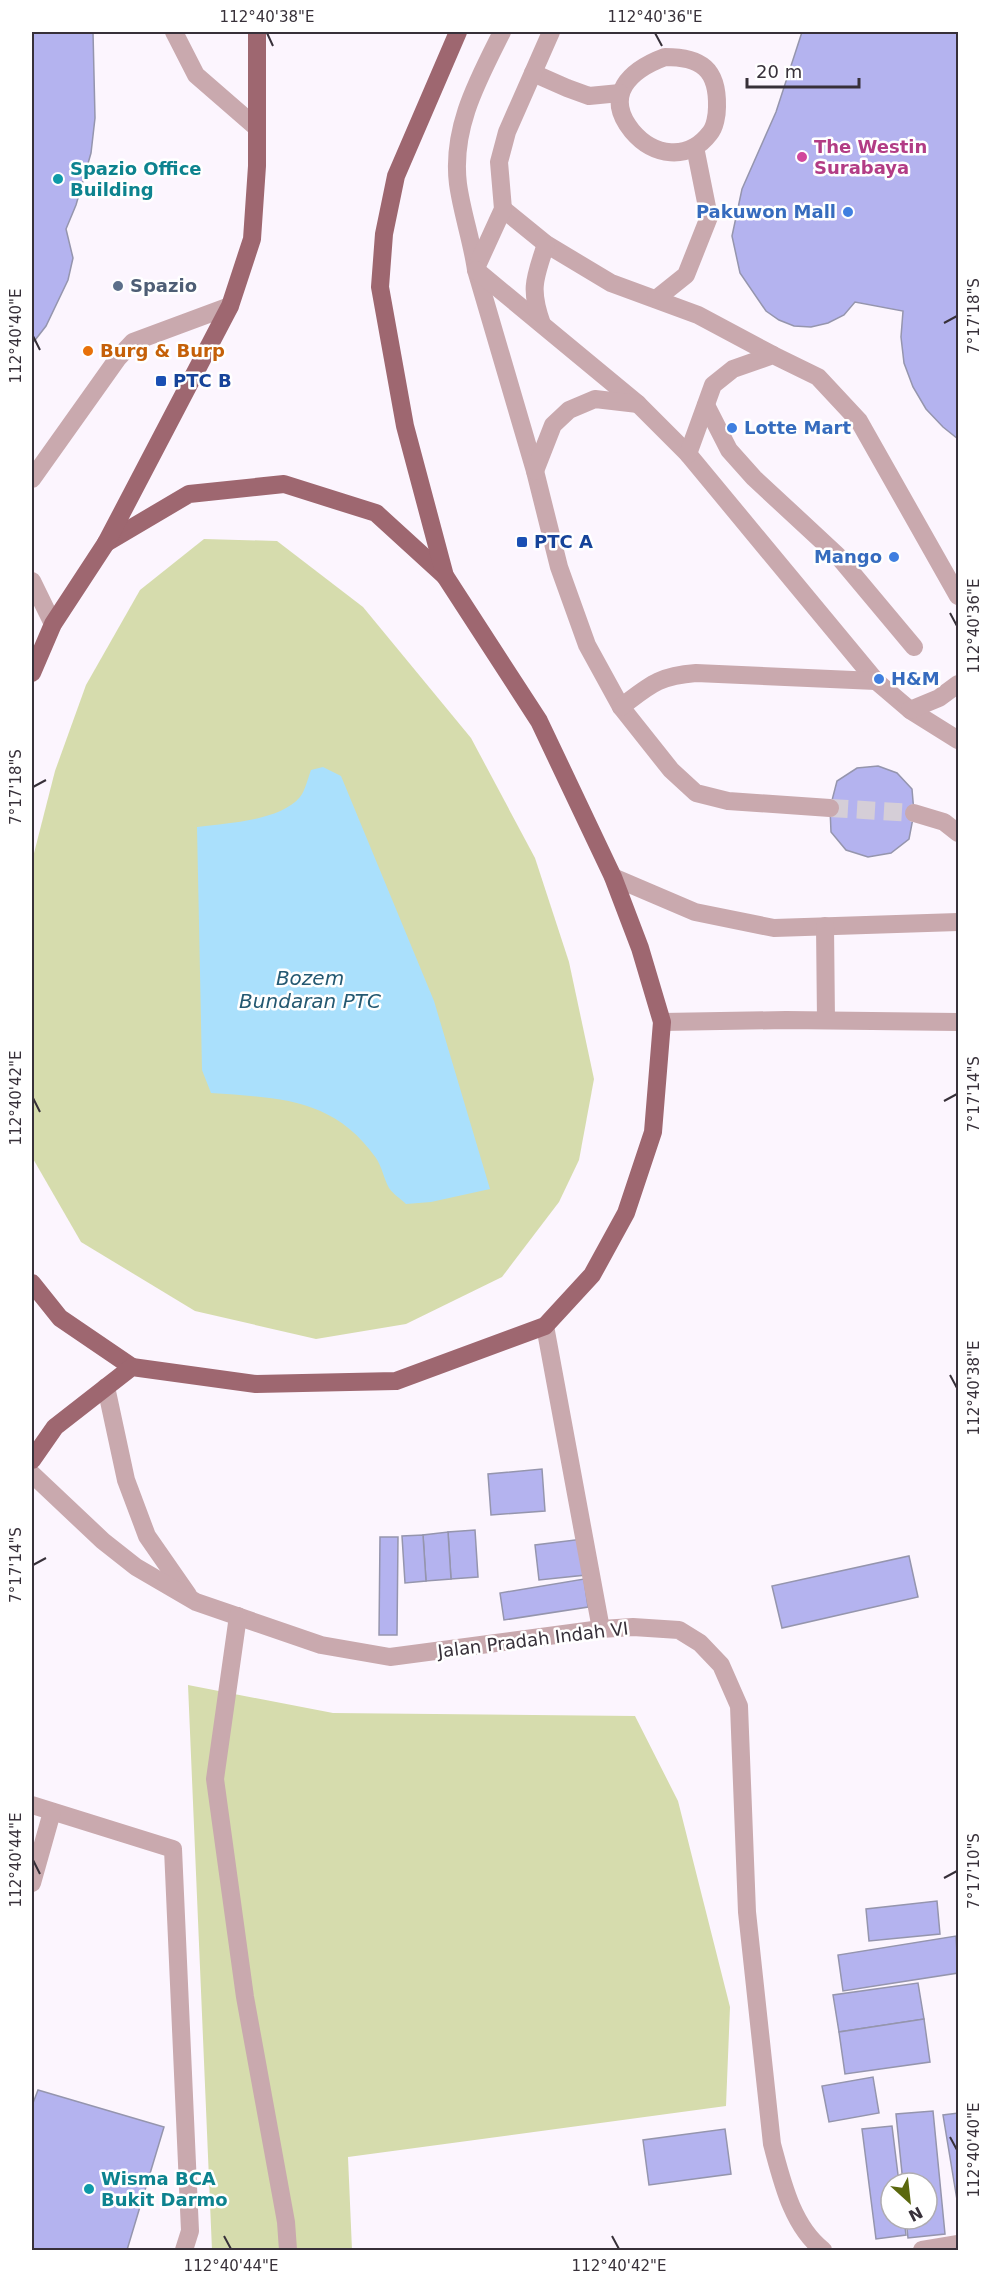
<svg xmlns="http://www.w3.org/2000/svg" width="990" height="2282" viewBox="0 0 990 2282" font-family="'DejaVu Sans',sans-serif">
  <rect width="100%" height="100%" fill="#fcf5fe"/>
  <g fill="#d6dcad">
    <polygon points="204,539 277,541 363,607 471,738 535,858 569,962 594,1079 579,1160 559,1202 502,1277 406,1324 316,1339 195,1311 81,1242 32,1157 32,861 55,771 86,685 140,590"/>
    <polygon points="188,1685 333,1713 635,1716 678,1801 730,2007 726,2106 348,2157 352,2250 212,2250"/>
  </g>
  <path fill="#aae0fc" d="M323,767L341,776L434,1001L490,1189L431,1202L406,1204C401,1199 393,1194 389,1188C384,1179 382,1167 376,1158C333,1097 278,1098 211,1093L202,1070L197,827C227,823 280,821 300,797C305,791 308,778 311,770Z"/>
  <g fill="#b4b3ef" stroke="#9595ad" stroke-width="1.5">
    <polygon points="32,32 93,32 95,118 91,153 76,205 66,229 73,258 68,280 46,326 32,344"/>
    <polygon points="802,32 958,32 958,439 943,427 926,409 913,387 904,363 901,337 903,311 855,302 844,315 828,323 811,327 794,326 779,320 766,311 740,273 732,236 742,189 776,112"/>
    <polygon points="878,766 897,773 912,789 914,813 909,839 891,853 868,857 846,850 831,832 830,808 837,781 857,768"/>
    <polygon points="542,1469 545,1511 491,1515 488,1474"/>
    <polygon points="475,1530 478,1577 451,1579 448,1532"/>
    <polygon points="448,1532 451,1579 426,1581 423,1535"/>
    <polygon points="423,1535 426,1581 405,1583 402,1536"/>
    <polygon points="380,1537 398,1537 397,1635 379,1635"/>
    <polygon points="583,1539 586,1575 539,1580 535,1545"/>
    <polygon points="909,1556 918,1597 782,1628 772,1586"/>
    <polygon points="584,1579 588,1607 504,1620 500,1593"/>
    <polygon points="937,1901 940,1934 869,1941 866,1909"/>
    <polygon points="956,1936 958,1973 843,1991 838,1955"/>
    <polygon points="918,1983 924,2019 839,2032 833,1995"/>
    <polygon points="924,2019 930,2062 845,2074 839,2032"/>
    <polygon points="873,2077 879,2113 829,2122 822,2086"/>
    <polygon points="38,2090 164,2127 127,2250 32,2250 32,2103 33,2103"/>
    <polygon points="933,2111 945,2234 908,2238 906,2219 927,2219 927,2183 903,2183 896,2114"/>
    <polygon points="958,2113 958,2206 943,2115"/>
    <polygon points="892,2126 899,2183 891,2183 891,2219 904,2219 906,2235 876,2239 862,2129"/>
    <polygon points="725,2129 731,2174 649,2185 643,2140"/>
  </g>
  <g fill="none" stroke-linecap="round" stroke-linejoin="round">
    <polyline stroke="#d5ced7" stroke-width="18" stroke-dasharray="18 9" stroke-linecap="butt" points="830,808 914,813"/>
    <g stroke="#c9a9ae" stroke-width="18">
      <polyline points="174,32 196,75 257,128"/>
      <path d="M502,32C478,80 451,128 458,184C462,213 472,241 476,270L535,471L559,567L587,645L621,707L671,770L696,793L728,801L830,808"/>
      <path d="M665,57C701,57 718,69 717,107C717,115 715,127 710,133C688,162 653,156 632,131C603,95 630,70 665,57Z"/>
      <polyline points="533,73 567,88 589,96 620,93"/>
      <polyline points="503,209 546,244 611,283 698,315 773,355"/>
      <polyline points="476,268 503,209 499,162 507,132 551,32"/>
      <polyline points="476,270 638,404 688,454 876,681 910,710 958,740"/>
      <polyline points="656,299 686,275 709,217 695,147"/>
      <path d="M542,324C529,288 535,278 546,244"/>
      <polyline points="706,405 729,450 754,478 837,555 914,647"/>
      <polyline points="688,454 713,385 733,369 773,355 818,377 859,421 958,596"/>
      <polyline points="535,471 553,425 569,410 595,399 638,404"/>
      <polyline points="32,479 118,358 133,342 230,306"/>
      <polyline points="32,581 53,624"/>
      <path d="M621,707C650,685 658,676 696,673L876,681"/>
      <polyline points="910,710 939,698 958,684"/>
      <polyline points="914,813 944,822 958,833"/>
      <polyline points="613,877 695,912 774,928 958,922"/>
      <polyline points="825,926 826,1020"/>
      <polyline points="662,1022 786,1020 958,1022"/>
      <polyline points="545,1326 601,1629"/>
      <polyline points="106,1387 126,1480 147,1536 188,1595"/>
      <path d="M32,1474L103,1541L136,1567L196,1602L321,1645L390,1657L601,1629L633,1627L679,1630L700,1643L721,1665L739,1706L747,1912L772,2144C782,2181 792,2226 823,2250"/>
      <polyline points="238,1616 215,1779 245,1997 286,2222 288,2250"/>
      <polyline points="32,1805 173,1849 190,2231 184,2250"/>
      <polyline points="32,1883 52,1812"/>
      <polyline points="922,2250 958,2244"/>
    </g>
    <g stroke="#9e6770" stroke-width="18">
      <polyline points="106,543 189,494 284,484 376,513 445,576"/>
      <polyline points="32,673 53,624 106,543 230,306 252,239 257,166 257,32"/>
      <polyline points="32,1283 60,1318 132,1367"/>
      <polyline points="32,1460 55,1427 132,1367 256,1384 396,1381 545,1326 592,1275 626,1213 653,1132 662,1022 640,948 613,877 539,721 445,576 405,426 380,287 384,234 396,176 458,32"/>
    </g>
  </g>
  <path fill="none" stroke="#373039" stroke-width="2" d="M267,33L273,46M655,33L662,46M944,323L957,316M33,336L40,350M950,613L957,626M33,787L46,780M33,1098L40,1112M944,1101L957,1094M950,1375L957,1388M33,1565L46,1558M33,1860L40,1874M944,1878L957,1871M950,2137L957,2150M224,2236L231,2249M612,2236L619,2249"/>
  <circle fill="#d1479c" stroke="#fff" stroke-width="2" cx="802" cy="157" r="6"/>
  <g fill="#0f9aa8" stroke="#fff" stroke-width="2">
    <circle cx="58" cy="179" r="6"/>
    <circle cx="89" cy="2189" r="6"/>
  </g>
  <g fill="#3f7fe0" stroke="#fff" stroke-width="2">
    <circle cx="848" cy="212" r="6"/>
    <circle cx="732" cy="428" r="6"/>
    <circle cx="894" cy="557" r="6"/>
    <circle cx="879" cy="679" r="6"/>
  </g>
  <circle fill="#5c6f8a" stroke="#fff" stroke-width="2" cx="118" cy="286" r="6"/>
  <circle fill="#e8710a" stroke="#fff" stroke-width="2" cx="88" cy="351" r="6"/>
  <g fill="#1a4fb4" stroke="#fff" stroke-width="2">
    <rect x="155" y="375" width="12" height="12" rx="3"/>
    <rect x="516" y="536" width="12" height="12" rx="3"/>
  </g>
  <g text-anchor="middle" stroke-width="5" stroke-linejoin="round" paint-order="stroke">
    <g font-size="18" font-weight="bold" fill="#b23c85" stroke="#fff" text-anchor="start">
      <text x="814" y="153">The Westin<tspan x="814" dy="21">Surabaya</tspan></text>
    </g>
    <g font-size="18" font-weight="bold" fill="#0d838f" stroke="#fff" text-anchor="start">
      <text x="70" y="175">Spazio Office<tspan x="70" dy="21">Building</tspan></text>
      <text x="101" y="2185">Wisma BCA<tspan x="101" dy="21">Bukit Darmo</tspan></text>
    </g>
    <g font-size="18" font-weight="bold" fill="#366cbe" stroke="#fff" text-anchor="end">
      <text x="836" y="218">Pakuwon Mall</text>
      <text x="744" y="434" text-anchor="start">Lotte Mart</text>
      <text x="882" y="563">Mango</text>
      <text x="891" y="685" text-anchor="start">H&amp;M</text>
    </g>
    <g font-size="18" font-weight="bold" fill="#4e5e75" stroke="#fff" text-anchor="start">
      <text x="130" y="292">Spazio</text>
    </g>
    <g font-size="18" font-weight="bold" fill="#c56008" stroke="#fff" text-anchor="start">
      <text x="100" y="357">Burg &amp; Burp</text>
    </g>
    <g font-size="18" font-weight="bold" fill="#164399" stroke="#fff" text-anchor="start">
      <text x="173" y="387">PTC B</text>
      <text x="534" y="548">PTC A</text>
    </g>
    <g font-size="18" fill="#373039" stroke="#fff">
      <text transform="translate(533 1640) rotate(-7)" y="6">Jalan Pradah Indah VI</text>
    </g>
    <g font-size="20" font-style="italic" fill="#245972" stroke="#fff">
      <text x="310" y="985">Bozem<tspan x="310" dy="23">Bundaran PTC</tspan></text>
    </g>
  </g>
  <rect width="990" height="2282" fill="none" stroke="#ffffff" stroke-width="66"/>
  <g transform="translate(909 2201) rotate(153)"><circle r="28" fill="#ffffff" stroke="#afacb0" stroke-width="1.5"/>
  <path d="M0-4.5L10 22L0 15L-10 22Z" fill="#5b680e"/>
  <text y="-9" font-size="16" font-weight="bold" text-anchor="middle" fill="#373039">N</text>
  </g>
  <path d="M747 78v9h112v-9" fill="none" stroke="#373039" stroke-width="3"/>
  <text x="756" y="78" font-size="18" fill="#373039" stroke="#ffffff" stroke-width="4.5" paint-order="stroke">20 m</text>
  <rect x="33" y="33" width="924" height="2216" fill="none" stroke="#373039" stroke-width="2"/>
  <g font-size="15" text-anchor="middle" fill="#373039">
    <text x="267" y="22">112°40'38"E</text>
    <text x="655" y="22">112°40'36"E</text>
    <text transform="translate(974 316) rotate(-90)" y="5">7°17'18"S</text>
    <text transform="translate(16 336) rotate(-90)" y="5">112°40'40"E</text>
    <text transform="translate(974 626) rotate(-90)" y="5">112°40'36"E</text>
    <text transform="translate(16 787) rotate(-90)" y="5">7°17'18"S</text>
    <text transform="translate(974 1094) rotate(-90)" y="5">7°17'14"S</text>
    <text transform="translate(16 1098) rotate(-90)" y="5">112°40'42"E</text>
    <text transform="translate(974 1388) rotate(-90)" y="5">112°40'38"E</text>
    <text transform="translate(16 1565) rotate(-90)" y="5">7°17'14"S</text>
    <text transform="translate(16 1860) rotate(-90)" y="5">112°40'44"E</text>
    <text transform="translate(974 1871) rotate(-90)" y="5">7°17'10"S</text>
    <text transform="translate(974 2150) rotate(-90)" y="5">112°40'40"E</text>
    <text x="231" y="2271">112°40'44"E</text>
    <text x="619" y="2271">112°40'42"E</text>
  </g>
</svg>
